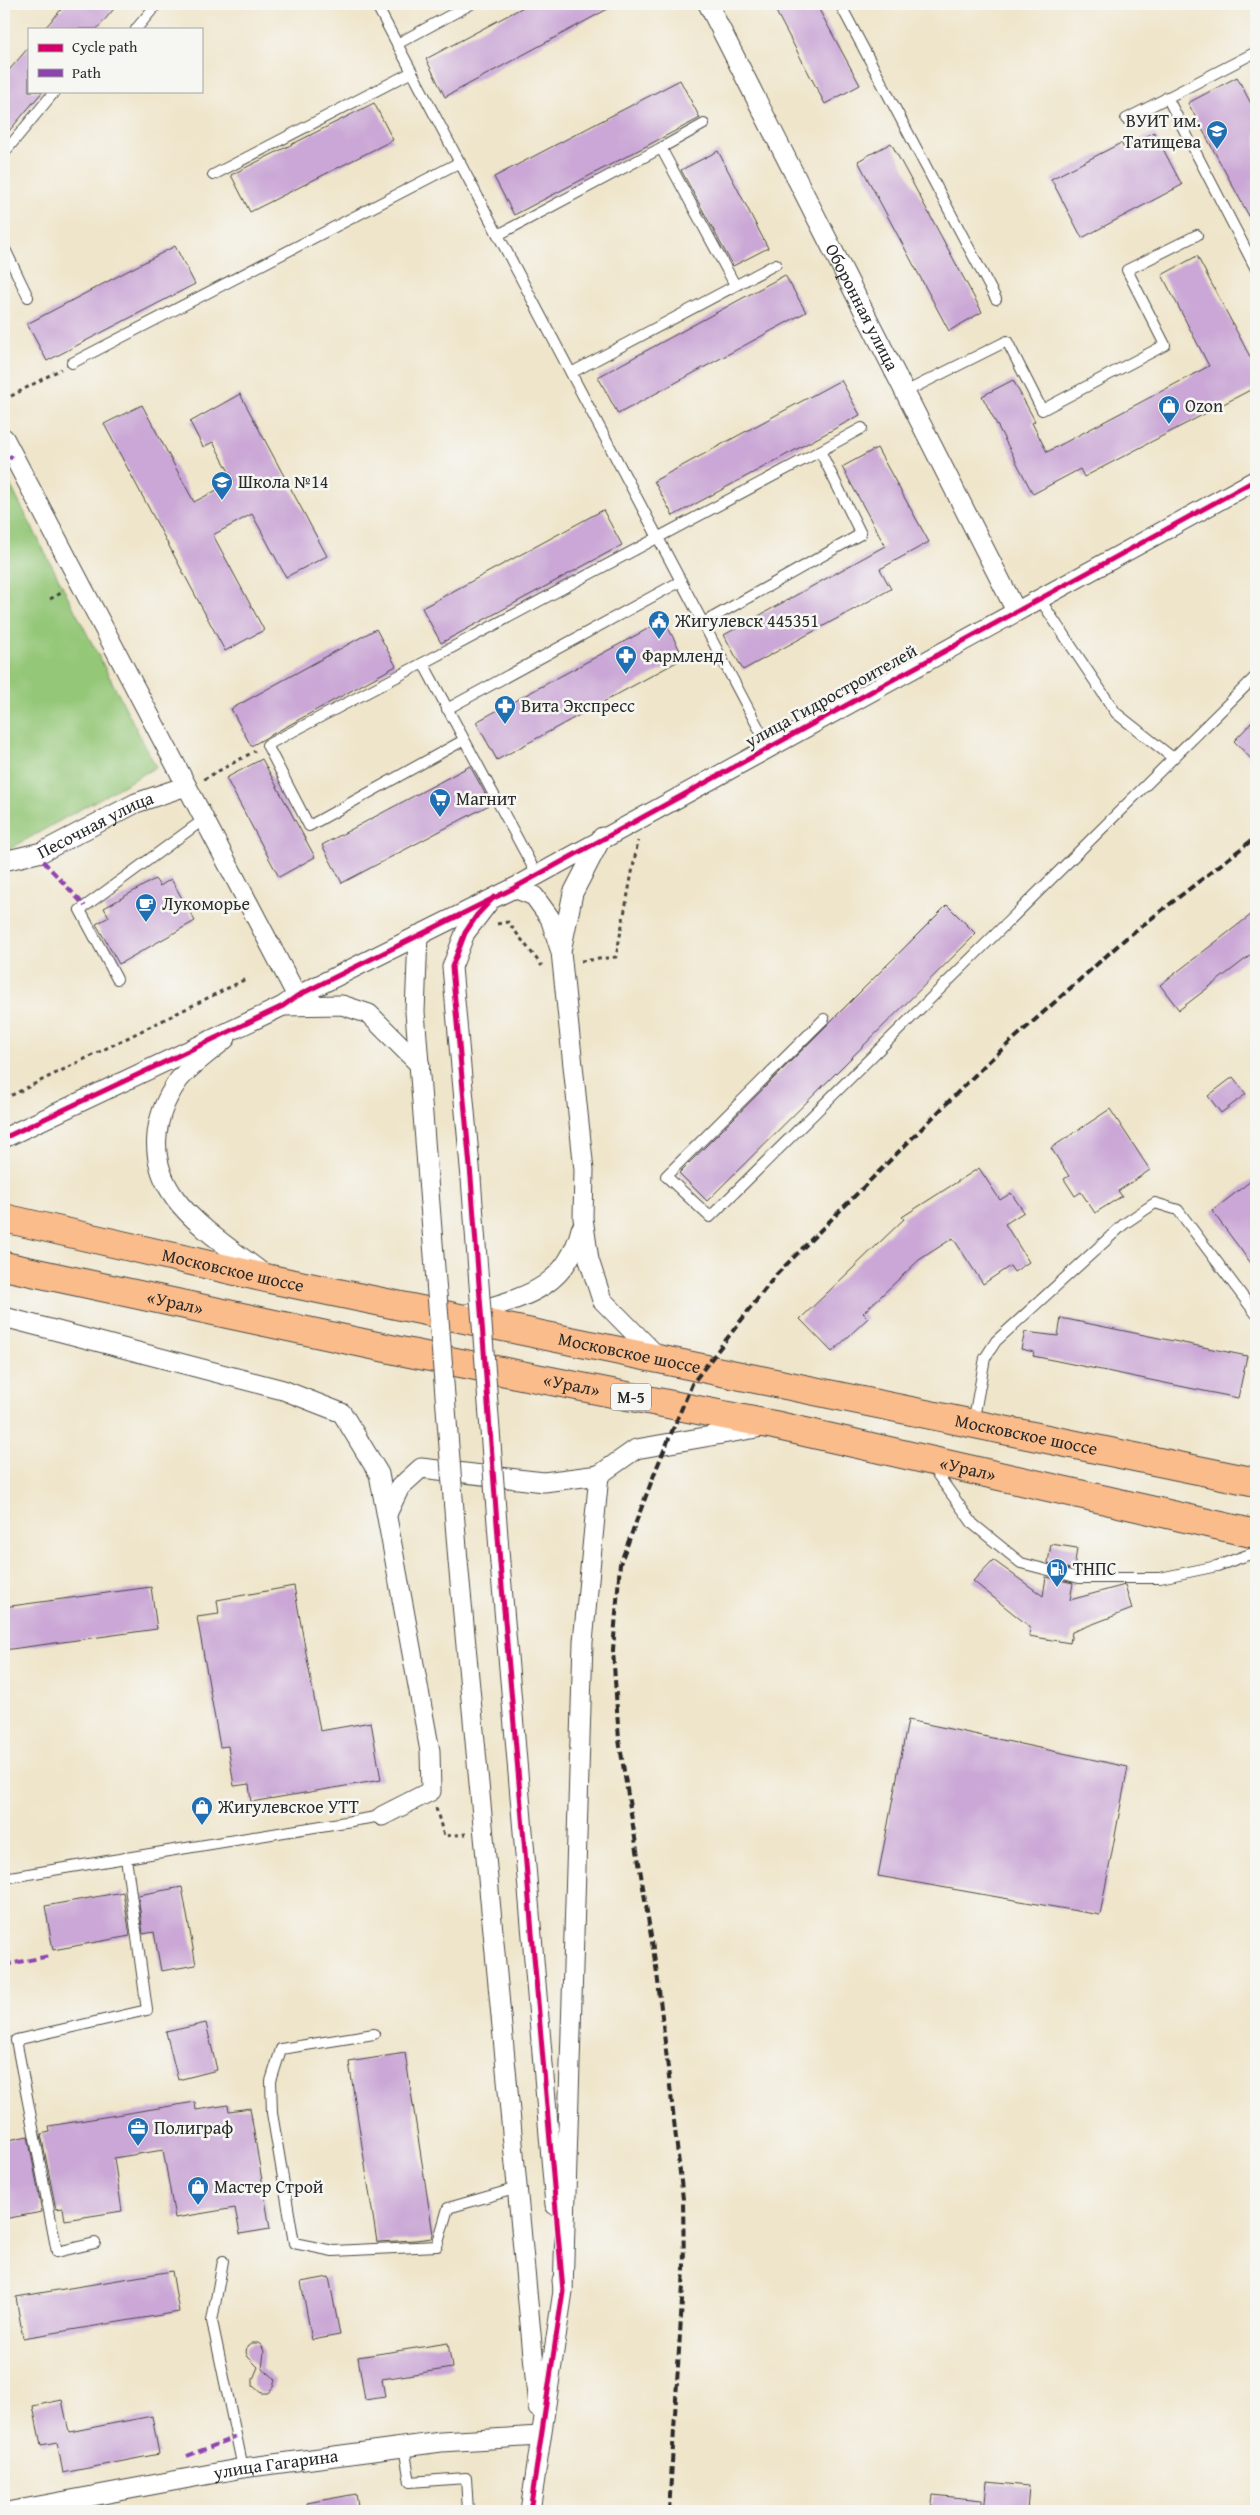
<svg xmlns="http://www.w3.org/2000/svg" width="1260" height="2515" viewBox="0 0 1260 2515" font-family="'Gentium Book Plus',serif">
  <rect width="100%" height="100%" fill="#f6f6f2"/>
  <filter id="ink" filterUnits="userSpaceOnUse"><feTurbulence type="fractalNoise" baseFrequency=".02" numOctaves="2"/><feDisplacementMap in="SourceGraphic" scale="10" xChannelSelector="R" yChannelSelector="G"/><feConvolveMatrix kernelMatrix="1 2 1 2 8 2 1 2 1" color-interpolation-filters="sRGB"/></filter>
  <filter id="wash" filterUnits="userSpaceOnUse"><feTurbulence type="fractalNoise" baseFrequency=".0096" numOctaves="4" result="noise"/><feDisplacementMap in="SourceGraphic" scale="20" xChannelSelector="R" yChannelSelector="G"/><feGaussianBlur stdDeviation="1.12" result="paint"/><feColorMatrix in="noise" values="0 0 0 0 0 0 0 0 0 0 0 0 0 0 0 0 0 1.4 0 .05"/><feComposite in="paint" operator="in"/></filter>
  <g filter="url(#wash)">
    <rect width="100%" height="100%" fill="#efe5ca"/>
    <polygon fill="#94c778" stroke="#607952" points="4,473 156,767 4,852"/>
    <g id="blocks">
      <g fill="#caa7d6">
        <polygon points="66,4 118,4 97,29 44,29"/>
        <polygon points="529,4 617,4 445,97 426,59"/>
        <polygon points="772,4 816,4 860,85 825,104"/>
        <polygon points="29,47 29,91 43,91 4,137 4,76"/>
        <polygon points="1237,77 1256,113 1256,229 1188,103"/>
        <polygon points="680,80 700,118 514,215 494,177"/>
        <polygon points="374,103 393,140 250,212 231,175"/>
        <polygon points="1154,132 1182,185 1082,238 1051,179 1121,143 1124,148"/>
        <polygon points="891,143 982,312 949,331 858,161"/>
        <polygon points="718,151 768,248 733,266 681,170"/>
        <polygon points="175,246 195,284 47,361 27,324"/>
        <polygon points="1197,256 1256,368 1256,387 1084,477 1080,469 1033,494 982,396 1013,380 1035,421 1032,423 1047,452 1209,366 1162,275"/>
        <polygon points="785,275 806,312 618,414 598,377"/>
        <polygon points="841,380 860,415 673,516 654,481"/>
        <polygon points="240,394 327,556 286,577 252,514 213,535 264,630 225,651 104,424 142,405 194,502 234,481 213,442 203,447 190,422"/>
        <polygon points="877,448 929,542 880,569 891,589 743,670 724,635 885,546 842,467"/>
        <polygon points="603,510 622,545 441,643 422,608"/>
        <polygon points="664,620 684,658 497,760 476,722"/>
        <polygon points="376,629 396,666 251,746 231,709"/>
        <polygon points="1256,718 1256,764 1234,741"/>
        <polygon points="262,759 315,857 279,877 226,778"/>
        <polygon points="470,766 491,804 342,883 322,845"/>
        <polygon points="155,879 160,886 171,879 195,921 119,964 96,924 109,917 104,908"/>
        <polygon points="947,905 976,934 707,1201 679,1173"/>
        <polygon points="1256,911 1256,951 1179,1010 1160,985"/>
        <polygon points="1233,1077 1246,1094 1221,1113 1208,1096"/>
        <polygon points="1110,1109 1150,1170 1118,1191 1122,1196 1095,1213 1081,1192 1075,1196 1064,1179 1069,1176 1051,1148"/>
        <polygon points="979,1168 1000,1200 1011,1193 1024,1212 1005,1224 1029,1262 1014,1272 1010,1266 983,1284 953,1238 919,1260 863,1313 868,1318 832,1352 800,1319 904,1219 902,1217"/>
        <polygon points="1256,1177 1256,1270 1212,1211"/>
        <polygon points="1061,1318 1247,1356 1238,1398 1033,1356 1034,1352 1021,1349 1025,1332 1058,1336"/>
        <polygon points="1051,1544 1077,1548 1074,1570 1048,1563"/>
        <polygon points="993,1560 1043,1596 1046,1577 1073,1583 1070,1600 1125,1585 1132,1609 1072,1632 1070,1643 1029,1636 1030,1627 973,1581"/>
        <polygon points="294,1586 320,1731 371,1722 381,1780 251,1802 249,1784 234,1786 228,1746 220,1747 197,1617 219,1614 217,1600"/>
        <polygon points="151,1587 157,1629 4,1650 4,1607"/>
        <polygon points="908,1720 1128,1767 1100,1915 878,1876"/>
        <polygon points="182,1887 196,1965 161,1971 154,1932 143,1934 138,1895"/>
        <polygon points="123,1892 130,1936 53,1950 45,1906"/>
        <polygon points="206,2023 217,2070 178,2080 166,2032"/>
        <polygon points="405,2053 433,2234 432,2238 415,2240 377,2242 349,2062"/>
        <polygon points="195,2102 196,2110 228,2105 229,2111 250,2108 270,2229 240,2234 235,2208 175,2218 163,2150 114,2158 122,2211 65,2220 63,2208 56,2209 41,2134 50,2132 49,2126"/>
        <polygon points="28,2136 42,2212 4,2219 4,2141"/>
        <polygon points="172,2271 179,2312 23,2338 16,2297"/>
        <polygon points="329,2277 340,2335 312,2340 301,2282"/>
        <polygon points="252,2343 258,2343 262,2346 264,2352 262,2369 270,2374 275,2380 273,2387 268,2393 261,2393 253,2386 253,2379 258,2367 248,2357 246,2352 247,2347"/>
        <polygon points="448,2343 452,2368 382,2379 385,2397 365,2400 358,2357"/>
        <polygon points="62,2400 69,2432 152,2416 159,2454 63,2473 57,2442 41,2445 33,2406"/>
        <polygon points="987,2482 1029,2486 1027,2511 984,2511"/>
        <polygon points="356,2494 359,2511 308,2511 307,2503"/>
        <polygon points="933,2495 982,2500 982,2511 931,2511"/>
      </g>
    </g>
  </g>
  <g filter="url(#ink)">
    <use href="#blocks" fill-opacity="0" stroke="#484743" stroke-width="1"/>
    <g fill="none" stroke-linecap="round" stroke-linejoin="round">
      <g stroke="#484743" stroke-width="12">
        <g id="service">
          <polyline points="376,4 768,746"/>
          <polyline points="840,4 996,299"/>
          <polyline points="136,29 157,4"/>
          <polyline points="397,44 471,4"/>
          <polyline points="1167,97 1256,269"/>
          <polyline points="1126,119 1256,52"/>
          <polyline points="661,148 704,124"/>
          <polyline points="4,153 55,91"/>
          <polyline points="213,175 412,72"/>
          <polyline points="498,235 661,148 735,285"/>
          <polyline points="4,247 28,297"/>
          <polyline points="72,363 460,162"/>
          <polyline points="571,373 776,264"/>
          <polyline points="905,392 1007,341 1042,410 1165,345 1127,270 1197,235"/>
          <polyline points="820,451 862,428"/>
          <polyline points="1039,598 1116,713 1173,758"/>
          <polyline points="423,663 820,451 861,534 703,623"/>
          <polyline points="447,709 681,581"/>
          <path d="M464,740L309,826L267,745L423,663C461,734 499,805 537,875"/>
          <polyline points="117,979 80,910 203,820"/>
          <polyline points="824,1019 666,1176 710,1217 1256,676"/>
          <polyline points="973,1423 985,1358 996,1341 1124,1224 1155,1203 1178,1210 1256,1314"/>
          <polyline points="932,1467 973,1524 1021,1563 1079,1578 1160,1578 1217,1566 1256,1552"/>
          <polyline points="4,1878 382,1816"/>
          <polyline points="374,2034 281,2049 271,2081 272,2113 294,2243 333,2251 437,2246 448,2208 518,2188"/>
          <polyline points="95,2243 57,2252 16,2040 147,2010 126,1858"/>
          <polyline points="223,2261 212,2321 243,2468"/>
          <polyline points="404,2447 410,2482 466,2478 468,2511"/>
        </g>
      </g>
      <g stroke="#484743" stroke-width="21">
        <g id="minor">
          <path id="s1" d="M708,4L1016,611"/>
          <polyline points="4,438 297,996"/>
          <path id="s2" d="M4,861L42,852L136,803L186,786"/>
          <polyline points="514,888 534,896 550,918 561,952 584,1170 583,1218 589,1260 602,1300 659,1358"/>
          <polyline points="418,935 415,1012 428,1179"/>
          <polyline points="561,951 573,893 602,837"/>
          <polyline points="283,1006 342,1005 369,1014 420,1065"/>
          <path d="M226,1038C212,1051 188,1067 178,1081C152,1118 148,1161 175,1198C196,1227 237,1253 265,1275"/>
          <polyline points="4,1138 283,1006 297,996 514,888 1256,480"/>
          <polyline points="471,1178 452,967 465,933 488,903"/>
          <path d="M467,1314C520,1298 566,1291 581,1229"/>
          <polyline points="4,1317 283,1390 342,1413 379,1474 430,1751 431,1791 382,1816"/>
          <polyline points="387,1514 400,1487 421,1468 544,1482 599,1475"/>
          <polyline points="458,1561 538,2408"/>
          <polyline points="500,1563 555,2205"/>
          <polyline points="563,2291 583,1642 599,1475 636,1449 763,1427"/>
          <path id="s3" d="M12,2511L243,2468L441,2442L540,2436"/>
          <polyline points="530,2511 563,2291 562,2280"/>
        </g>
      </g>
      <g stroke="#484743" stroke-width="30">
        <g id="trunk">
          <path id="s4" d="M4,1218L270,1279L1256,1482"/>
          <path id="s5" d="M4,1266L400,1351L774,1425L1256,1534"/>
        </g>
      </g>
      <g stroke="#484743" stroke-width="3" stroke-dasharray="4 4" stroke-linecap="butt">
        <polyline points="4,400 61,369"/>
        <polyline points="50,599 63,592"/>
        <polyline points="204,779 255,751"/>
        <polyline points="497,924 508,922 542,966"/>
        <polyline points="581,961 616,957 638,841"/>
        <polyline points="4,1099 246,979"/>
        <polyline points="436,1808 444,1836 466,1834"/>
      </g>
      <use href="#service" stroke="#fff" stroke-width="10"/>
      <use href="#minor" stroke="#fff" stroke-width="19"/>
      <use href="#trunk" stroke="#fabc8b" stroke-width="28"/>
      <polyline stroke="#2b2b2b" stroke-width="4" stroke-dasharray="8 4" stroke-linecap="butt" points="669,2511 684,2269 683,2199 657,1973 619,1740 613,1650 620,1564 657,1467 692,1384 776,1275 987,1063 1125,939 1256,837"/>
      <g stroke="#484743" stroke-width="21" stroke-linecap="butt">
        <g id="minor-bridge">
          <polyline points="471,1178 500,1563"/>
          <polyline points="428,1179 458,1561"/>
        </g>
      </g>
      <use href="#minor-bridge" stroke="#fff" stroke-width="19"/>
      <g stroke="#8e44ad" stroke-width="4" stroke-dasharray="8 4" stroke-linecap="butt">
        <polyline points="4,470 12,455"/>
        <polyline points="43,861 85,906"/>
        <polyline points="4,1965 50,1956"/>
        <polyline points="187,2456 236,2437"/>
      </g>
      <g stroke="#f6f6f2" stroke-width="8">
        <g id="cycleway">
          <polyline points="494,897 477,915 465,933 452,967 471,1178 500,1563 563,2291 530,2511"/>
          <polyline points="4,1138 283,1006 297,996 514,888 1256,480"/>
        </g>
      </g>
      <use href="#cycleway" stroke="#d6006c" stroke-width="5"/>
    </g>
  </g>
  <defs>
    <g id="university-pin" transform="scale(1.125)"><path d="M0 17L-7.5 6A9.5 9.5 0 1 1 7.5 6Z" fill="#1f6fb2" stroke="#f6f6f2"/><path d="M0-5L7-2L0 1L-7-2ZM-4 1L0 2.5L4 1V4Q0 6-4 4Z" fill="#fff"/></g>
    <g id="shop-pin" transform="scale(1.125)"><path d="M0 17L-7.5 6A9.5 9.5 0 1 1 7.5 6Z" fill="#1f6fb2" stroke="#f6f6f2"/><path d="M-5-2.5h2.3a2.7 3.5 0 0 1 5.4 0H5L5.5 6h-11ZM-1.5-2.5h3a1.5 2.3 0 0 0-3 0Z" fill="#fff"/></g>
    <g id="school-pin" transform="scale(1.125)"><path d="M0 17L-7.5 6A9.5 9.5 0 1 1 7.5 6Z" fill="#1f6fb2" stroke="#f6f6f2"/><path d="M0-5L7-2L0 1L-7-2ZM-4 1L0 2.5L4 1V4Q0 6-4 4Z" fill="#fff"/></g>
    <g id="civic-pin" transform="scale(1.125)"><path d="M0 17L-7.5 6A9.5 9.5 0 1 1 7.5 6Z" fill="#1f6fb2" stroke="#f6f6f2"/><path d="M-.6-6.5H3V-4.5H.6V-3L4-1V1h2V6H-6V1h2V-1L-.6-3ZM-1.2 2.5V6h2.4V2.5Z" fill="#fff"/></g>
    <g id="pharmacy-pin" transform="scale(1.125)"><path d="M0 17L-7.5 6A9.5 9.5 0 1 1 7.5 6Z" fill="#1f6fb2" stroke="#f6f6f2"/><path d="M-2-6h4v4h4v4h-4v4h-4v-4h-4v-4h4Z" fill="#fff"/></g>
    <g id="supermarket-pin" transform="scale(1.125)"><path d="M0 17L-7.5 6A9.5 9.5 0 1 1 7.5 6Z" fill="#1f6fb2" stroke="#f6f6f2"/><path d="M-6-5.5h2.5l.6 2H6L4.5 2H-2.5L-4.4-4H-6ZM-1.5 3.2a1.3 1.3 0 1 0 .1 0ZM3 3.2a1.3 1.3 0 1 0 .1 0Z" fill="#fff"/></g>
    <g id="cafe-pin" transform="scale(1.125)"><path d="M0 17L-7.5 6A9.5 9.5 0 1 1 7.5 6Z" fill="#1f6fb2" stroke="#f6f6f2"/><path d="M-5.5-4.5H6V0H3Q3 3.5 0 3.5H-2.5Q-5.5 3.5-5.5 0ZM3-3.2v2h1.7v-2ZM-6 4.5H4V6H-6Z" fill="#fff"/></g>
    <g id="fuel-pin" transform="scale(1.125)"><path d="M0 17L-7.5 6A9.5 9.5 0 1 1 7.5 6Z" fill="#1f6fb2" stroke="#f6f6f2"/><path d="M-5.5-6h7V0h2V4h1.3V-2.5L3-4.5l.8-.8L6-3V5H2.5V1h-1V6h-7ZM-4.2-4.7v3.2H.2V-4.7Z" fill="#fff"/></g>
    <g id="office-pin" transform="scale(1.125)"><path d="M0 17L-7.5 6A9.5 9.5 0 1 1 7.5 6Z" fill="#1f6fb2" stroke="#f6f6f2"/><path d="M-6-3h4V-5.5h4V-3h4V5H-6ZM-1-4.5V-3h2v-1.5ZM-6 0V1H6V0Z" fill="#fff"/></g>
  </defs>
  <g fill-rule="evenodd">
    <use href="#university-pin" x="1217" y="131"/>
    <use href="#shop-pin" x="1169" y="406"/>
    <use href="#school-pin" x="222" y="482"/>
    <use href="#civic-pin" x="659" y="621"/>
    <use href="#pharmacy-pin" x="626" y="656"/>
    <use href="#pharmacy-pin" x="505" y="706"/>
    <use href="#supermarket-pin" x="440" y="799"/>
    <use href="#cafe-pin" x="146" y="904"/>
    <use href="#fuel-pin" x="1057" y="1569"/>
    <use href="#shop-pin" x="202" y="1807"/>
    <use href="#office-pin" x="138" y="2128"/>
    <use href="#shop-pin" x="198" y="2187"/>
  </g>
  <g text-anchor="middle" stroke-width="5" stroke-linejoin="round" paint-order="stroke">
    <rect fill="#f6f6f2" stroke="#686867" stroke-width="1" x="611" y="1383.5" width="40" height="27" rx="4"/>
    <g font-size="16" font-weight="bold" fill="#2b2b2b">
      <text x="631" y="1403">М-5</text>
    </g>
    <g font-size="18" fill="#2b2b2b" stroke="#f6f6f2" text-anchor="start">
      <text x="1201" y="127" text-anchor="end">ВУИТ им.<tspan x="1201" dy="21">Татищева</tspan></text>
      <text x="1185" y="412">Ozon</text>
      <text x="238" y="488">Школа №14</text>
      <text x="675" y="627">Жигулевск 445351</text>
      <text x="642" y="662">Фармленд</text>
      <text x="521" y="712">Вита Экспресс</text>
      <text x="456" y="805">Магнит</text>
      <text x="162" y="910">Лукоморье</text>
      <text x="1073" y="1575">ТНПС</text>
      <text x="218" y="1813">Жигулевское УТТ</text>
      <text x="154" y="2134">Полиграф</text>
      <text x="214" y="2193">Мастер Строй</text>
    </g>
    <g font-size="18" fill="#2b2b2b" stroke="#f6f6f2">
      <text dy="6" stroke="none"><textPath href="#s1" startOffset="340">Оборонная улица</textPath></text>
      <text transform="translate(831 696) rotate(-29)" y="6">улица Гидростроителей</text>
      <text dy="6" stroke="none"><textPath href="#s2" startOffset="99">Песочная улица</textPath></text>
      <text dy="6" stroke="none"><textPath href="#s4" startOffset="235">Московское шоссе</textPath></text>
      <text dy="6" stroke="none"><textPath href="#s5" startOffset="175">«Урал»</textPath></text>
      <text dy="6" stroke="none"><textPath href="#s4" startOffset="640">Московское шоссе</textPath></text>
      <text dy="6" stroke="none"><textPath href="#s5" startOffset="580">«Урал»</textPath></text>
      <text dy="6" stroke="none"><textPath href="#s4" startOffset="1045">Московское шоссе</textPath></text>
      <text dy="6" stroke="none"><textPath href="#s5" startOffset="985">«Урал»</textPath></text>
      <text dy="6" stroke="none"><textPath href="#s3" startOffset="268">улица Гагарина</textPath></text>
    </g>
  </g>
  <rect width="1260" height="2515" fill="none" stroke="#f6f6f2" stroke-width="20"/>
  <rect x="28" y="28" width="175" height="65" fill="#f6f6f2" stroke="#a5a5a2"/>
  <rect x="38" y="44" width="25" height="8" fill="#d6006c" stroke="#a5a5a2"/>
  <text x="72" y="52" font-size="15" fill="#2b2b2b">Cycle path</text>
  <rect x="38" y="69" width="25" height="8" fill="#8e44ad" stroke="#a5a5a2"/>
  <text x="72" y="78" font-size="15" fill="#2b2b2b">Path</text>
</svg>
